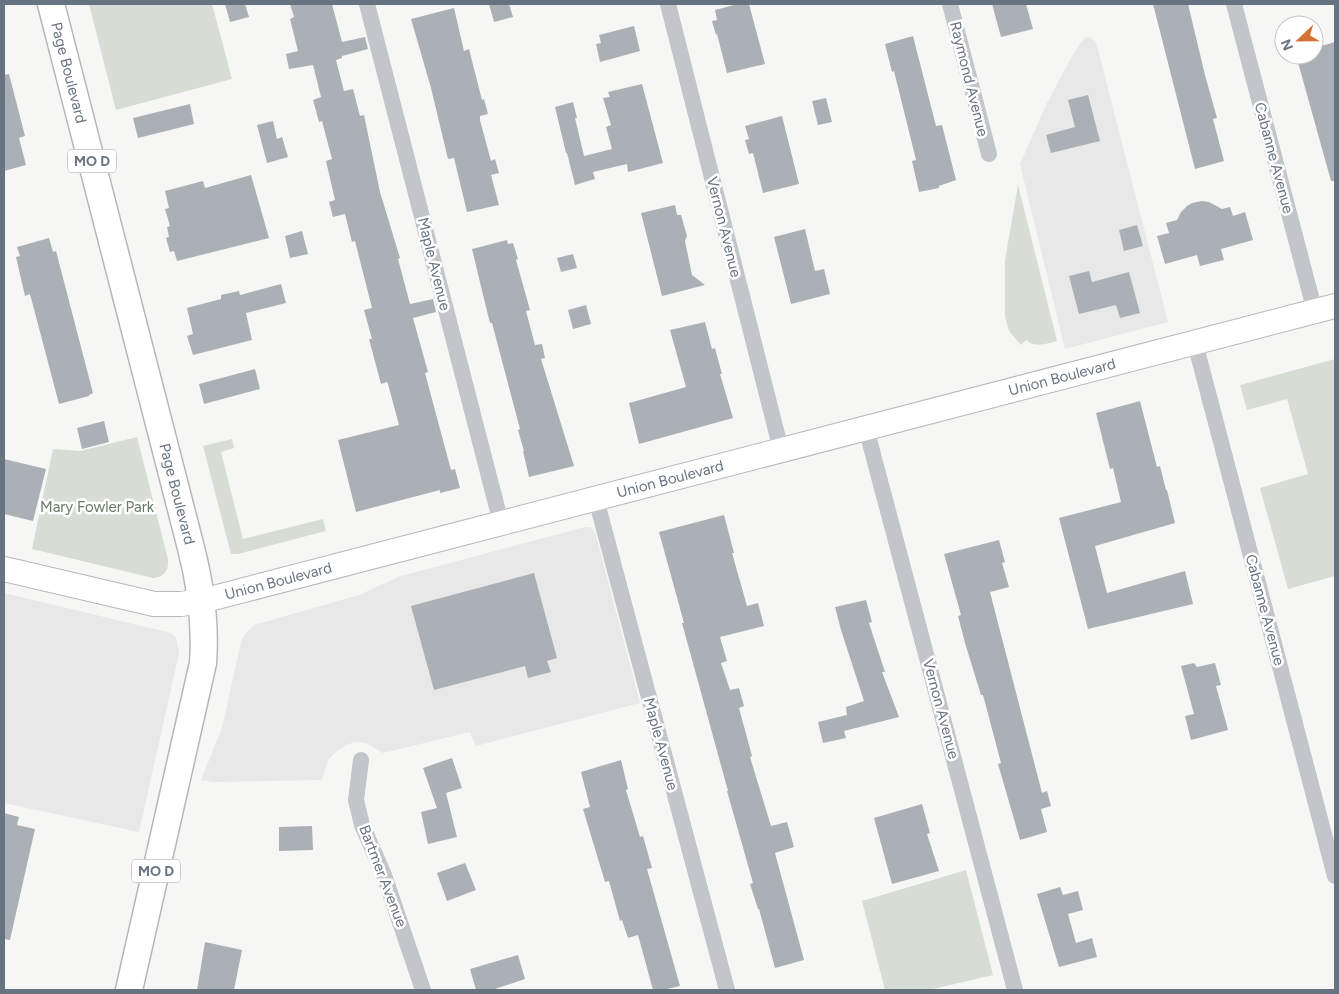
<svg xmlns="http://www.w3.org/2000/svg" width="1339" height="994" viewBox="0 0 1339 994" font-family="Figtree,sans-serif">
  <rect width="100%" height="100%" fill="#f6f7f4"/>
  <g fill="#e7e8e7">
    <polygon points="1086,37 1091,37 1096,42 1168,322 1065,349 1020,164 1047,103 1070,60 1081,42"/>
    <polygon points="585,527 590,527 595,532 640,703 476,746 470,732 383,753 366,743 355,742 346,745 337,751 328,760 322,780 213,782 201,780 222,728 241,642 246,633 254,625 359,595 401,576"/>
    <polygon points="4,593 171,633 176,638 179,653 139,832 4,803"/>
  </g>
  <g fill="#d7ddd5">
    <polygon points="89,4 212,4 232,79 116,110"/>
    <path d="M1018,185L1057,341C1045,344 1036,348 1026,340L1021,345L1009,331L1005,317V260Z"/>
    <polygon points="1335,359 1335,576 1288,589 1260,488 1308,474 1287,399 1247,410 1240,385"/>
    <path d="M137,437L168,559C169,571 164,577 153,578L32,549L53,449L80,451Z"/>
    <polygon points="232,439 234,448 221,452 243,539 323,519 326,531 238,554 231,554 203,446"/>
    <polygon points="966,870 993,975 929,990 885,990 862,901"/>
  </g>
  <g fill="#abb0b7">
    <polygon points="225,4 245,4 249,17 230,22"/>
    <polygon points="290,4 332,4 342,42 365,37 368,49 342,56 342,58 336,60 344,91 353,89 360,116 364,115 380,192 400,258 398,259 410,304 433,299 436,312 413,318 428,372 425,373 451,470 455,469 460,488 440,493 440,490 356,512 338,440 399,425 388,384 387,382 381,384 369,339 372,339 364,310 372,308 355,241 352,242 345,214 333,217 329,202 335,200 326,161 332,159 322,121 319,122 313,100 321,97 313,65 289,69 286,54 298,51 290,19 294,17"/>
    <polygon points="489,4 509,4 513,17 494,22"/>
    <polygon points="738,4 749,4 765,64 727,73 717,34 716,35 712,21 717,20 715,10"/>
    <polygon points="992,4 1026,4 1033,29 1001,37"/>
    <polygon points="1153,4 1188,4 1205,75 1217,118 1213,119 1224,161 1195,169"/>
    <polygon points="454,8 464,51 469,49 482,100 484,99 488,114 480,116 480,120 491,161 495,159 499,173 491,175 499,205 467,212 454,158 448,159 431,88 411,19"/>
    <polygon points="634,26 640,51 600,62 596,44 601,43 599,35"/>
    <polygon points="913,36 936,126 942,125 956,180 939,186 939,188 919,192 912,161 916,160 894,71 892,72 885,44"/>
    <polygon points="1335,42 1335,181 1331,181 1296,55 1314,55 1314,48"/>
    <polygon points="9,74 25,136 19,138 26,165 4,171 4,75"/>
    <polygon points="642,84 663,163 628,172 627,164 593,172 595,179 575,185 567,153 566,153 555,107 573,102 577,118 575,118 584,156 612,149 606,127 611,125 603,98 610,97 608,92"/>
    <polygon points="1088,95 1100,141 1051,153 1046,135 1075,127 1068,100"/>
    <polygon points="826,98 832,122 818,125 812,101"/>
    <polygon points="190,104 194,124 138,138 133,118"/>
    <polygon points="782,116 799,184 763,193 753,153 749,154 745,140 749,139 745,126"/>
    <polygon points="273,121 277,139 282,137 288,157 267,163 257,125"/>
    <polygon points="251,175 269,238 177,261 174,251 170,252 166,238 169,237 167,227 170,226 165,209 169,208 165,191 203,181 205,188"/>
    <polygon points="1202,201 1209,202 1222,209 1230,207 1233,216 1245,212 1253,240 1221,249 1224,260 1200,266 1197,255 1165,264 1157,236 1169,233 1166,223 1177,220 1181,212 1187,206 1192,203"/>
    <polygon points="675,205 677,215 681,215 687,236 685,241 692,275 705,285 662,296 641,213"/>
    <polygon points="1137,225 1143,246 1124,251 1119,230"/>
    <polygon points="805,229 815,271 824,269 830,294 791,304 774,237"/>
    <polygon points="302,231 308,254 290,258 285,236"/>
    <polygon points="49,238 53,252 56,251 93,393 89,395 89,396 59,404 30,294 25,296 16,257 20,256 17,247"/>
    <polygon points="507,240 508,244 513,243 518,259 516,260 530,310 526,311 535,345 542,344 545,358 541,359 574,466 529,477 523,451 524,451 518,430 520,429 492,323 490,323 485,303 472,249"/>
    <polygon points="573,254 577,268 561,272 557,258"/>
    <polygon points="1089,271 1092,282 1129,272 1140,313 1120,318 1116,305 1079,314 1069,276"/>
    <polygon points="281,284 286,303 246,313 252,340 193,355 187,336 193,334 187,308 221,299 221,295 239,291 240,295"/>
    <polygon points="586,305 591,324 573,329 568,310"/>
    <polygon points="705,322 712,349 715,348 722,374 720,374 733,418 639,444 629,403 686,387 670,330"/>
    <polygon points="255,369 260,389 204,404 199,384"/>
    <polygon points="1140,401 1157,467 1160,466 1166,490 1167,490 1175,523 1095,546 1107,593 1185,571 1193,604 1088,629 1059,518 1121,502 1113,468 1110,469 1096,413"/>
    <polygon points="104,421 109,442 82,449 77,428"/>
    <polygon points="4,459 46,469 33,521 4,514"/>
    <polygon points="724,515 734,553 732,553 747,606 758,603 764,626 720,637 727,661 721,663 730,690 739,688 744,706 739,708 752,756 750,757 771,826 787,822 794,847 775,853 804,960 775,968 759,909 758,909 750,884 753,883 727,791 728,791 682,623 684,623 659,532"/>
    <polygon points="999,540 1005,562 1002,563 1009,587 990,592 1042,793 1047,791 1051,806 1041,809 1047,832 1020,840 998,764 1001,763 983,695 981,695 965,643 958,616 961,615 944,554"/>
    <polygon points="534,573 557,658 547,661 551,672 528,678 525,666 434,690 411,606"/>
    <polygon points="866,600 872,622 869,623 885,672 882,672 899,717 844,731 846,738 823,743 818,722 847,715 846,707 864,701 841,630 835,607"/>
    <polygon points="1194,663 1197,667 1215,663 1221,685 1216,686 1228,730 1191,740 1185,716 1194,714 1181,666"/>
    <polygon points="452,758 462,788 446,793 457,837 428,844 421,812 437,808 423,768"/>
    <polygon points="621,760 628,789 626,790 640,837 643,836 652,868 647,869 680,986 663,990 653,990 638,935 628,938 622,920 620,921 609,881 605,882 583,809 590,807 581,772"/>
    <polygon points="922,804 930,833 927,834 939,871 892,884 874,818"/>
    <polygon points="4,813 19,817 17,825 35,829 10,940 4,939"/>
    <polygon points="312,826 313,850 279,851 279,827"/>
    <polygon points="465,863 476,890 447,901 437,873"/>
    <polygon points="1060,887 1063,895 1078,891 1083,910 1068,914 1076,943 1092,938 1097,957 1059,967 1037,894"/>
    <polygon points="205,942 242,950 234,990 197,990"/>
    <polygon points="518,955 525,979 492,990 476,990 470,969"/>
  </g>
  <g fill="none" stroke-linecap="round" stroke-linejoin="round">
    <g stroke="#b5b8bd" stroke-width="26">
      <g id="secondary">
        <path id="s1" d="M4,569L154,604H181L202,601L1335,306"/>
      </g>
    </g>
    <g stroke="#b4b7bb" stroke-width="29">
      <g id="primary">
        <path id="s2" d="M51,4L191,548C201,587 206,623 203,663L129,990"/>
      </g>
    </g>
    <g stroke="#c2c5c9" stroke-width="16">
      <polyline points="367,4 501,523"/>
      <polyline points="668,4 781,450"/>
      <polyline points="950,4 989,154"/>
      <polyline points="1234,4 1315,312"/>
      <polyline points="1195,343 1335,876"/>
      <polyline points="866,428 1015,990"/>
      <polyline points="596,499 727,990"/>
      <polyline points="361,760 356,800 362,825 384,875 423,990"/>
    </g>
    <use href="#secondary" stroke="#fff" stroke-width="24"/>
    <use href="#primary" stroke="#fff" stroke-width="26"/>
  </g>
  <g text-anchor="middle" stroke-width="5" stroke-linejoin="round" paint-order="stroke">
    <g fill="#fff" stroke="#959da8" stroke-width="1">
      <rect x="68" y="149.5" width="48" height="23" rx="4"/>
      <rect x="132" y="859.5" width="48" height="23" rx="4"/>
    </g>
    <g font-size="14" font-weight="bold" fill="#687382">
      <text x="92" y="166">MO D</text>
      <text x="156" y="876">MO D</text>
    </g>
    <g font-size="15" fill="#687382" stroke="#fff">
      <text dy="5" stroke="none"><textPath href="#s2" startOffset="71">Page Boulevard</textPath></text>
      <text transform="translate(969 79) rotate(76)" y="5">Raymond Avenue</text>
      <text transform="translate(1274 158) rotate(75)" y="5">Cabanne Avenue</text>
      <text transform="translate(724 227) rotate(76)" y="5">Vernon Avenue</text>
      <text transform="translate(434 264) rotate(76)" y="5">Maple Avenue</text>
      <text dy="5" stroke="none"><textPath href="#s1" startOffset="1091">Union Boulevard</textPath></text>
      <text dy="5" stroke="none"><textPath href="#s1" startOffset="686">Union Boulevard</textPath></text>
      <text dy="5" stroke="none"><textPath href="#s2" startOffset="506">Page Boulevard</textPath></text>
      <text dy="5" stroke="none"><textPath href="#s1" startOffset="281">Union Boulevard</textPath></text>
      <text transform="translate(1265 610) rotate(75)" y="5">Cabanne Avenue</text>
      <text transform="translate(941 709) rotate(75)" y="5">Vernon Avenue</text>
      <text transform="translate(661 744) rotate(75)" y="5">Maple Avenue</text>
      <text transform="translate(383 876) rotate(69)" y="5">Bartmer Avenue</text>
    </g>
    <g font-size="15" fill="#687a66" stroke="#fff">
      <text x="97" y="512">Mary Fowler Park</text>
    </g>
  </g>
  <rect width="1339" height="994" fill="none" stroke="#687382" stroke-width="10"/>
  <g transform="translate(1299 40) rotate(248)"><circle r="24" fill="#ffffff" stroke="#c3c7cd"/>
  <path d="M0-4L9 19L0 12L-9 19Z" fill="#d57236"/>
  <text y="-8" font-size="14" font-weight="bold" text-anchor="middle" fill="#687382">N</text>
  </g>
</svg>
